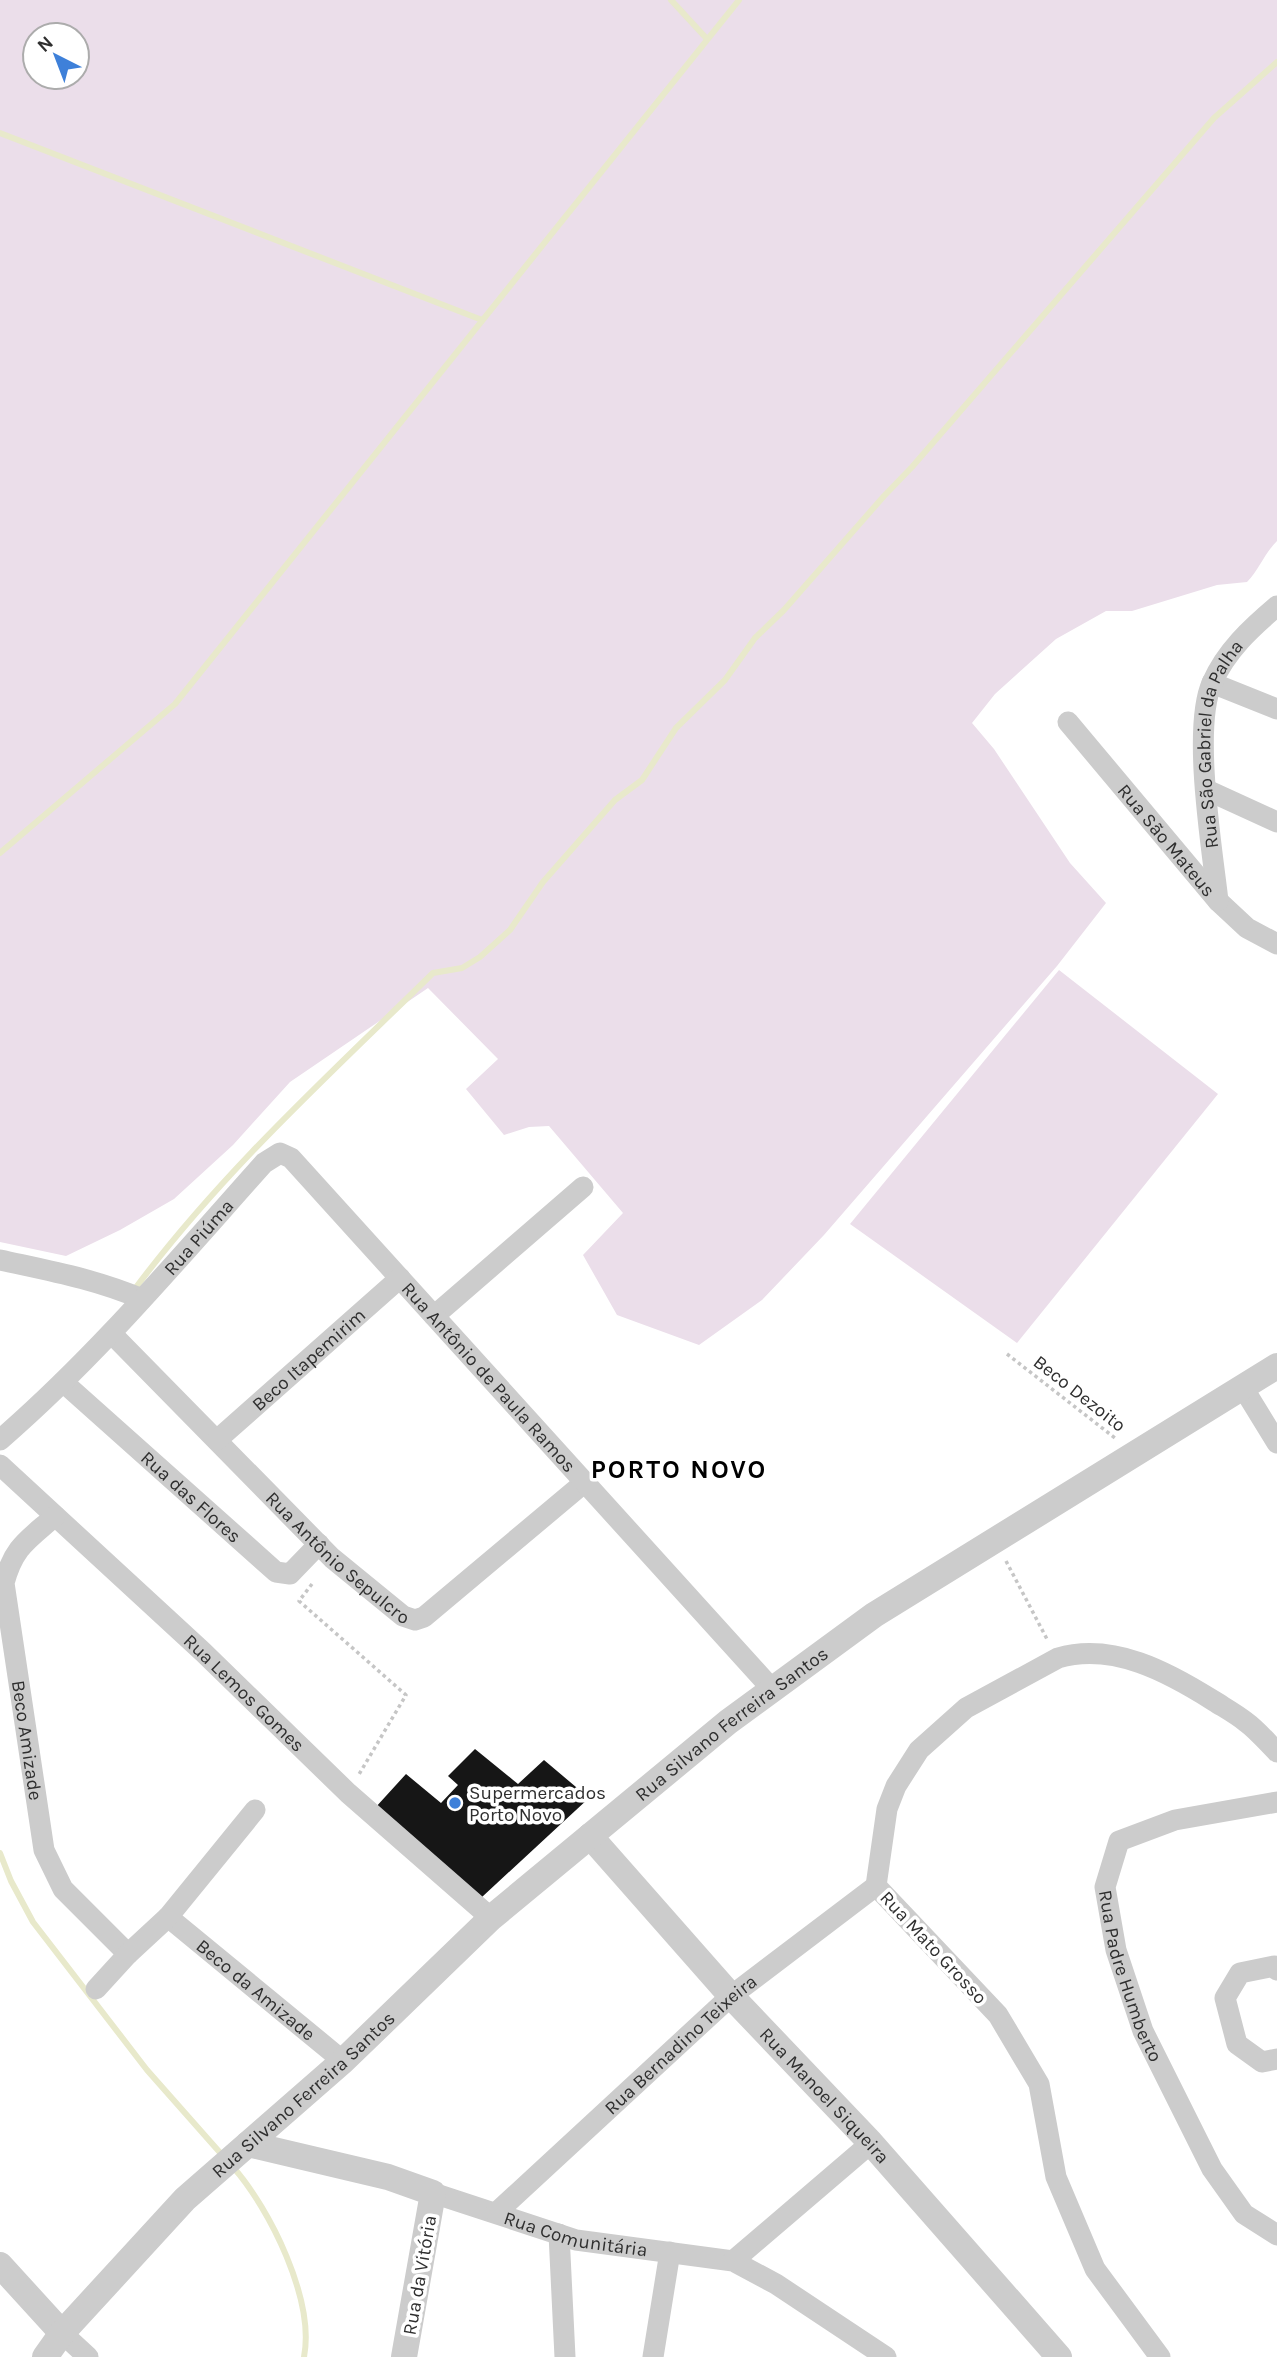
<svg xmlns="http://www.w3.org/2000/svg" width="1277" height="2357" viewBox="0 0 1277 2357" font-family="Karla,sans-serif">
  <rect width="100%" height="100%" fill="#fff"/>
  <g fill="#ebdeea" fill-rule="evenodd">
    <path d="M0,0H1277V541C1264,554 1259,570 1247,582L1217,585L1132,611H1106L1056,639L995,694L972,723L994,749L1070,863L1106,903L1057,966L824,1235L762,1300L699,1345L617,1315L583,1255L623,1213L549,1126L529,1127L504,1135L466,1089L498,1059L428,988L290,1082L233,1145L174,1199L120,1230L66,1256L0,1242ZM77,35V77H35V35Z"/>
    <polygon points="1059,970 1218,1094 1017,1343 850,1224"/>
  </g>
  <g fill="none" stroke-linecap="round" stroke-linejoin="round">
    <g stroke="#e8e9cb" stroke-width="6">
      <polyline points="671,0 707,39"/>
      <polyline points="0,133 482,320"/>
      <polyline points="0,853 175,704 739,0"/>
      <path d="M134,1290C221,1173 329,1075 433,973L462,968L480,957L510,930L543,882L615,800L642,780L676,728L725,680L755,638L784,610L884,496L912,467L1214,118L1277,62"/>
      <polyline points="0,1853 11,1881 33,1922 147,2070 223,2156"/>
      <path d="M233,2167C270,2209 315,2300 304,2357"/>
    </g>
  </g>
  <polygon fill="#161616" points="475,1749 518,1784 544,1760 589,1798 482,1897 375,1808 406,1774 441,1803 458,1785 448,1776"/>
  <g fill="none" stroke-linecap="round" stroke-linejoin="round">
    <g stroke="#c6c6c6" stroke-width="3.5" stroke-dasharray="3.5 3.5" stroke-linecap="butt">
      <polyline points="1007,1354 1115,1438"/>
      <polyline points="1006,1561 1048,1641"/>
      <polyline points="312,1584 299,1601 406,1695 358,1776"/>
    </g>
    <g stroke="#ccc" stroke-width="21">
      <polyline points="1212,683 1277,709"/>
      <path id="s1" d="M1068,722L1218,901L1247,928L1277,944"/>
      <polyline points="1207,790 1277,822"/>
      <path id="s2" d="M1218,901C1212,848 1192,728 1212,683C1226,651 1251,628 1277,606"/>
      <path d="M0,1260C50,1271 95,1279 142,1299"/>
      <polyline points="434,1316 583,1187"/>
      <path id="s3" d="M112,1334L332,1558L403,1616L415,1620L424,1617L585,1482"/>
      <path id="s4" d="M63,1382L276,1572L290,1574L319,1544"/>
      <polyline points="1242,1386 1277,1443"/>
      <path id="s5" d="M0,1440C97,1356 179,1258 264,1163L280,1153L291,1158L772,1689"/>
      <path id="s6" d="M217,1440L400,1278"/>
      <path id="s7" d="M0,1465L203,1652L348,1793L491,1918"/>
      <path id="s8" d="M55,1516C28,1540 14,1546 4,1583L44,1850L63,1889L128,1954"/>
      <path id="s9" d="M1277,1802L1175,1820L1119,1841L1105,1887L1116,1950L1143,2031L1212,2169L1244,2214L1277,2235"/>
      <path id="s10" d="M168,1917L343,2061"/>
      <polyline points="1277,1970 1274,1966 1240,1973 1225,1998 1237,2044 1262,2062 1277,2059"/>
      <polyline points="96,1989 128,1954 168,1917 255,1810"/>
      <path id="s11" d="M433,2193L576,2240L733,2261L776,2284L886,2357"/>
      <path id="s12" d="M496,2213L731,1996L876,1886"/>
      <polyline points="559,2234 565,2357"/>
      <polyline points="733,2261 871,2143"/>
      <polyline points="62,2333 88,2357"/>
      <polyline points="653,2357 670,2252"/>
      <path d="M1160,2357L1095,2269L1056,2177L1039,2084L998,2015L876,1886L887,1809L896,1786L919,1750L966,1708L1058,1658C1113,1642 1168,1672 1214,1701C1225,1708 1236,1714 1246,1722C1257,1730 1267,1742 1277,1752"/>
    </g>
    <g stroke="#ccc" stroke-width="26">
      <path id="s13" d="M590,1836L731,1996L871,2143L1059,2357"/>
      <polyline points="248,2144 388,2177 433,2193 404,2357"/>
      <polyline points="0,2265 62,2333"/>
      <path id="s14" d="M45,2357L62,2333L185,2199L343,2061L491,1918L728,1722L874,1615L1277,1366"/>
    </g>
  </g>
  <circle fill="#3e80d9" stroke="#fff" stroke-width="2.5" cx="455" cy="1803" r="7"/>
  <g text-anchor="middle" stroke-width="7" stroke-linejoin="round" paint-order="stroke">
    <g font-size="19" fill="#2f2f2f" stroke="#fff">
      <text dy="7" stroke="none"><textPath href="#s2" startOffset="161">Rua São Gabriel da Palha</textPath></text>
      <text dy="7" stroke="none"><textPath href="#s1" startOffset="154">Rua São Mateus</textPath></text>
      <text dy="7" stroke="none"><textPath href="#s5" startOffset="284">Rua Piúma</textPath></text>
      <text dy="7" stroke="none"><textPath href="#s6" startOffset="122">Beco Itapemirim</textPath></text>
      <text dy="7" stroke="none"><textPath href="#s5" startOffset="709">Rua Antônio de Paula Ramos</textPath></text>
      <text transform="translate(1080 1393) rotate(38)" y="7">Beco Dezoito</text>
      <text dy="7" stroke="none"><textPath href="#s4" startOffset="172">Rua das Flores</textPath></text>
      <text dy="7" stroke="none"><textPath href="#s3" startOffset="318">Rua Antônio Sepulcro</textPath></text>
      <text dy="7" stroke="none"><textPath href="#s7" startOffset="334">Rua Lemos Gomes</textPath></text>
      <text dy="7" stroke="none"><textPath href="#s14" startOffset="936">Rua Silvano Ferreira Santos</textPath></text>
      <text dy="7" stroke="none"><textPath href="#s8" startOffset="245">Beco Amizade</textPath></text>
      <text transform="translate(934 1947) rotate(47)" y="7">Rua Mato Grosso</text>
      <text dy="7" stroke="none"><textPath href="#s9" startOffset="304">Rua Padre Humberto</textPath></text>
      <text dy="7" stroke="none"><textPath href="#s10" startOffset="114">Beco da Amizade</textPath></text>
      <text dy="7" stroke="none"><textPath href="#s12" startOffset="250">Rua Bernadino Teixeira</textPath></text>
      <text dy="7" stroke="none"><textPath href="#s14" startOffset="369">Rua Silvano Ferreira Santos</textPath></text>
      <text dy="7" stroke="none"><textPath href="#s13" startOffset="350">Rua Manoel Siqueira</textPath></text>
      <text dy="7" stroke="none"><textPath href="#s11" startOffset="149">Rua Comunitária</textPath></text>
      <text transform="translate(419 2275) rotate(-80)" y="7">Rua da Vitória</text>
    </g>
    <g font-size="19" fill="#2f2f2f" stroke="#fff" text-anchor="start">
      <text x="469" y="1799">Supermercados<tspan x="469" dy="22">Porto Novo</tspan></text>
    </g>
    <g font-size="26" font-weight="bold" letter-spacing="2" fill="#000" stroke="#fff">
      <text x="679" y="1478">PORTO NOVO</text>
    </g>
  </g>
  <g transform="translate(56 56) rotate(318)"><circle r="33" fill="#ffffff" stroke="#acacac" stroke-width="2"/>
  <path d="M0-5L12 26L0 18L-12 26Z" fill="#3e80d9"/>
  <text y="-10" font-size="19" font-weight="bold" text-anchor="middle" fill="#2f2f2f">N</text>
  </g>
</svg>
